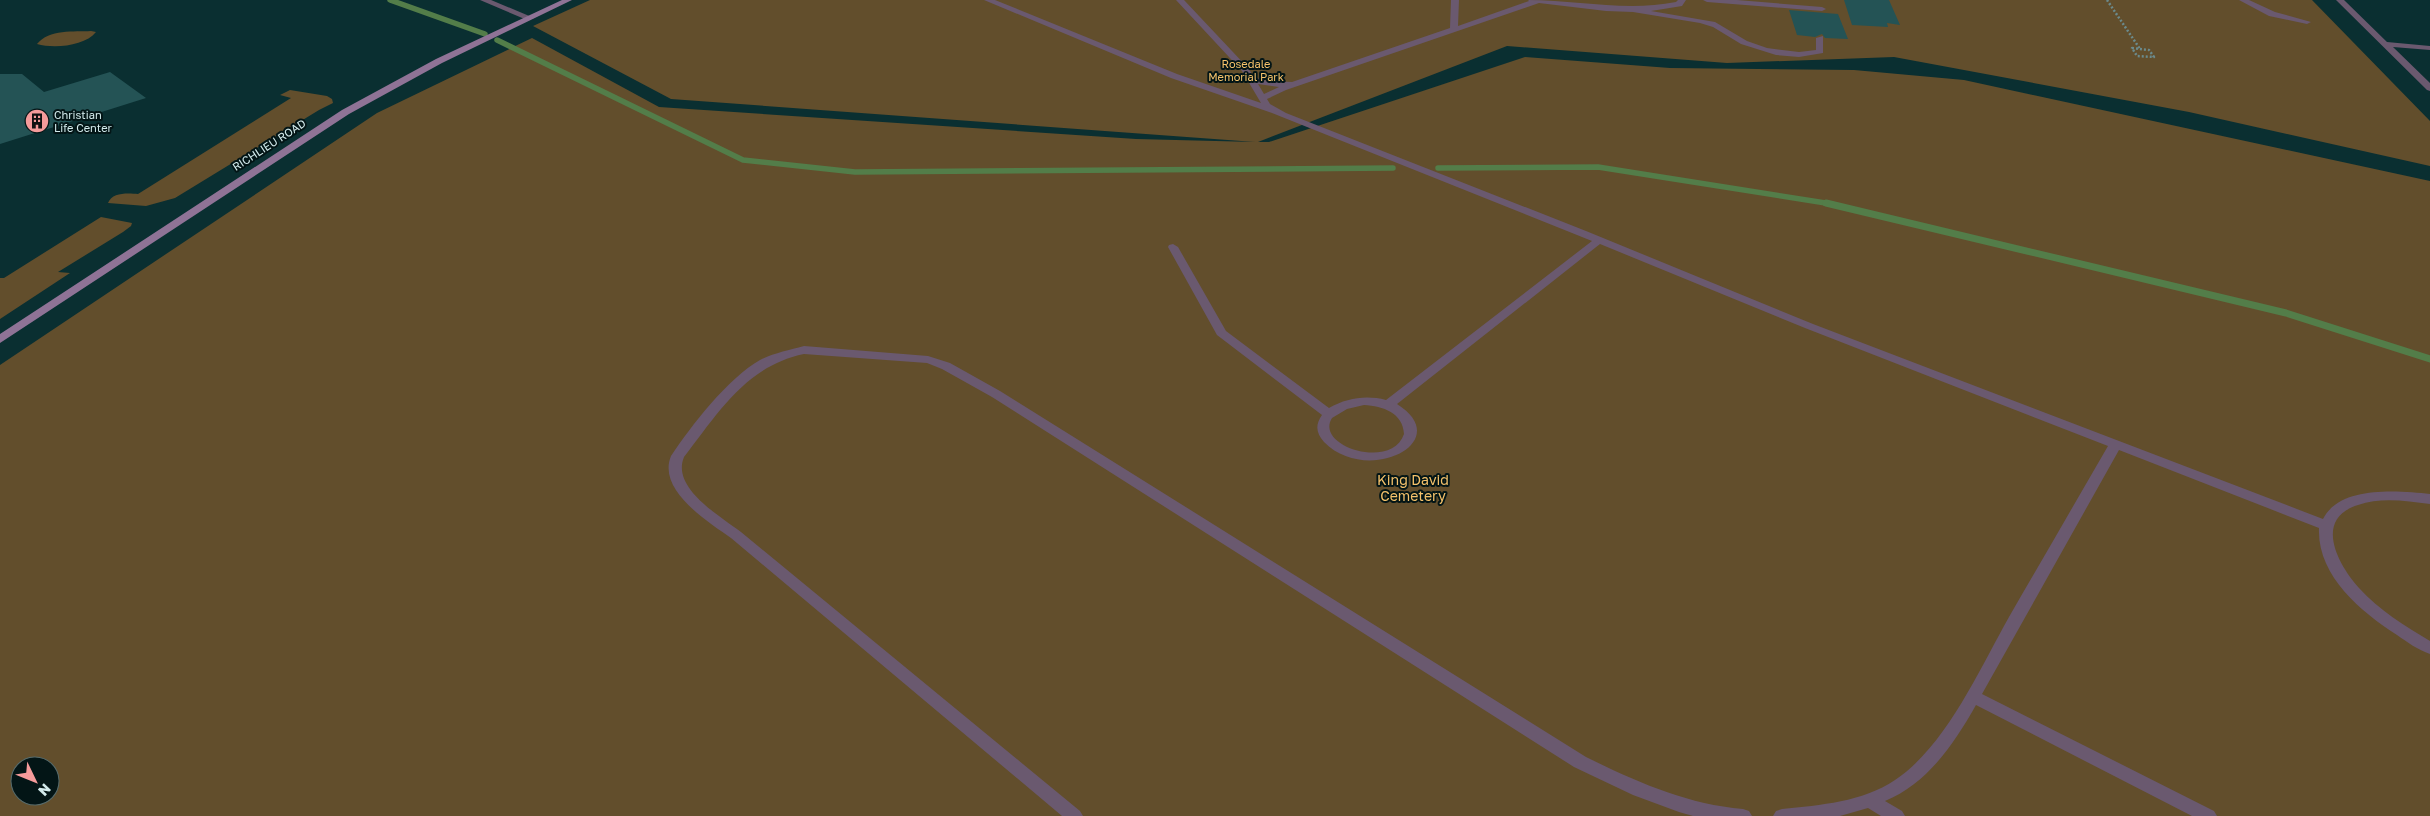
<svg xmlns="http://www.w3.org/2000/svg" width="2430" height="816" viewBox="0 0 2430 816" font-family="'Golos Text',sans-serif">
  <rect width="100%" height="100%" fill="#0a2f31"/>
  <g fill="#624e2c" fill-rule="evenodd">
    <path d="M590,0H2312L2430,121V166L2189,112L1894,57L1727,63L1507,46L1258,142H1269L1525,57L1670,68L1854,70L1964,80L2430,181V816H0V365L377,113L532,38L659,107L1136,139L1255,142L671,99L533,26ZM20,766H50V796H20Z"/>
    <path d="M91,31L96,32C85,46 54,49 37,44C49,29 74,32 91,31Z"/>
    <path d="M290,90L327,96L332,99L333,103L319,110L175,198L146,206L108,203C112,192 128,193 138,194L291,98L280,95Z"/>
    <polygon points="101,217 132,223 131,226 123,232 58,272 70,273 0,319 0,278 4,278"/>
  </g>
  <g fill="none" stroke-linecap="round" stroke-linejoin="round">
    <g stroke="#537d49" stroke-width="5.5">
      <polyline points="390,0 485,34"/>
      <polyline points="497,40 743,160 855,172 1393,168"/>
      <polyline points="1438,168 1598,167 1832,204"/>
    </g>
    <polyline stroke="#537d49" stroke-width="7" points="1826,203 2286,313 2430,359"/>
  </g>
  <g fill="#245355">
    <polygon points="1844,0 1889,0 1900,25 1887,23 1888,27 1852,25"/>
    <polygon points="1789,10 1838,14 1848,39 1825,38 1822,34 1815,37 1797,35"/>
    <polygon points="110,72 146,98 0,144 0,74 22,74 44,92"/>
  </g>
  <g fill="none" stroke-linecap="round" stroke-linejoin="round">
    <g stroke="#6b8a8c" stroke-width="2.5" stroke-dasharray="2 2" stroke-linecap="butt">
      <polyline points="2107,0 2140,49"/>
      <polygon points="2132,48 2149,50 2154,57 2137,56"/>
    </g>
    <g fill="#6a596f" fill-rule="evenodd">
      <path d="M984,0H995L1177,74L1261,103L1242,71L1176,0H1184L1248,68L1254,77L1268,81L1292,82L1450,28L1451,0H1459L1458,26L1529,1L1528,0C1578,0 1626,12 1676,2L1678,0H1686L1682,6L1651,11L1715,22L1747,41L1767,48L1799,52L1816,50V38L1823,36V53L1799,57L1776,55L1741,44L1713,27L1700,23L1633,12L1606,11L1539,3L1286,90L1267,99L1270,104L1286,113L1586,231L1813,324L2323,519C2340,485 2399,491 2430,494V504C2406,501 2381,497 2358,505C2313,519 2338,565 2359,588C2379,610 2405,626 2430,641V654C2418,650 2407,642 2397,635C2360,611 2317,575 2319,528L2119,450L1982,694L2214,811L2217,816H2192L1976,705C1954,744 1927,784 1885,801L1902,811L1905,816H1881L1868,808L1840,816H1773L1776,811L1782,809C1821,805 1862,802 1895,780C1946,746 1979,670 2009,617C2042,560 2075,503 2108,446L1805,328L1600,244L1397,404C1457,442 1367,486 1324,442C1316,433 1315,425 1322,415L1217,335L1168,247L1169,245L1173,244L1178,247L1226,331L1329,408C1347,398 1366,395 1386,400L1592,241L1272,113L1171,78ZM1258,84L1279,87L1264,94ZM1364,405C1383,406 1403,413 1404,434C1392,471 1314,446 1332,418L1347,409Z"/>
      <polygon points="1703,0 1737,0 1822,7 1826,9 1822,11 1707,2"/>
      <polygon points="2239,0 2249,0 2275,12 2311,22 2307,24 2269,16"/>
      <polygon points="2336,0 2344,0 2387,42 2430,46 2430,50 2393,47 2430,83 2430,91 2427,90"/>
      <path d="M804,346L928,356L950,363L1000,391L1586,757C1637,782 1686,804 1743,809L1749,811L1752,816H1693L1679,812L1633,795L1574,767L992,397L942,369L927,363L804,354C746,366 718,413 684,457C671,488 720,516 741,532L1080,811L1083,816H1062L731,538C707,521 657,490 671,456C691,426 728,378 760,360C774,353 789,350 804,346Z"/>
    </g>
    <polygon fill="#6a596f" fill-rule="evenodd" points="480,0 491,0 534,18 527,20"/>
    <polygon fill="#8f7396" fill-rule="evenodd" points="562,0 572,0 442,63 349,114 0,343 0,334 342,110 436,59"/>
  </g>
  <defs>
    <g id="building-disc" transform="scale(1.25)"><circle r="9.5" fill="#f59b9b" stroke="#031516"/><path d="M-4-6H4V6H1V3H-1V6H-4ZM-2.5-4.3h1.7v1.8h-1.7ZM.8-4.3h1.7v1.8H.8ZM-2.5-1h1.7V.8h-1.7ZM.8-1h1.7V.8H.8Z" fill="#111"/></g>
  </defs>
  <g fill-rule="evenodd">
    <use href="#building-disc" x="37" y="121"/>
  </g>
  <g text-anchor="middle" stroke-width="4" stroke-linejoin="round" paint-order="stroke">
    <g font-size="11" fill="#f5c26b" stroke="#031516">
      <text x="1246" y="68">Rosedale<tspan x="1246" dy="13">Memorial Park</tspan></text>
    </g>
    <g font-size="11" fill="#d3ebec" stroke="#031516" text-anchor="start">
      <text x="54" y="119">Christian<tspan x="54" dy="13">Life Center</tspan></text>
    </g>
    <g font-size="11" fill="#d3ebec" stroke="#031516">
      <text transform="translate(269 145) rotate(-33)" y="4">RICHLIEU ROAD</text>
    </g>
    <g font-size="14" fill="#f5c26b" stroke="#031516">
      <text x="1413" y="485">King David<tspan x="1413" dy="16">Cemetery</tspan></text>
    </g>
  </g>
  <g transform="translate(35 781) rotate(133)"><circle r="24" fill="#031516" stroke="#566b6c"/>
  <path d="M0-4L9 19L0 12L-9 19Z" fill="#f59b9b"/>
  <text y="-8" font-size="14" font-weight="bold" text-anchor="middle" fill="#d3ebec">N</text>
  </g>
</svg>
